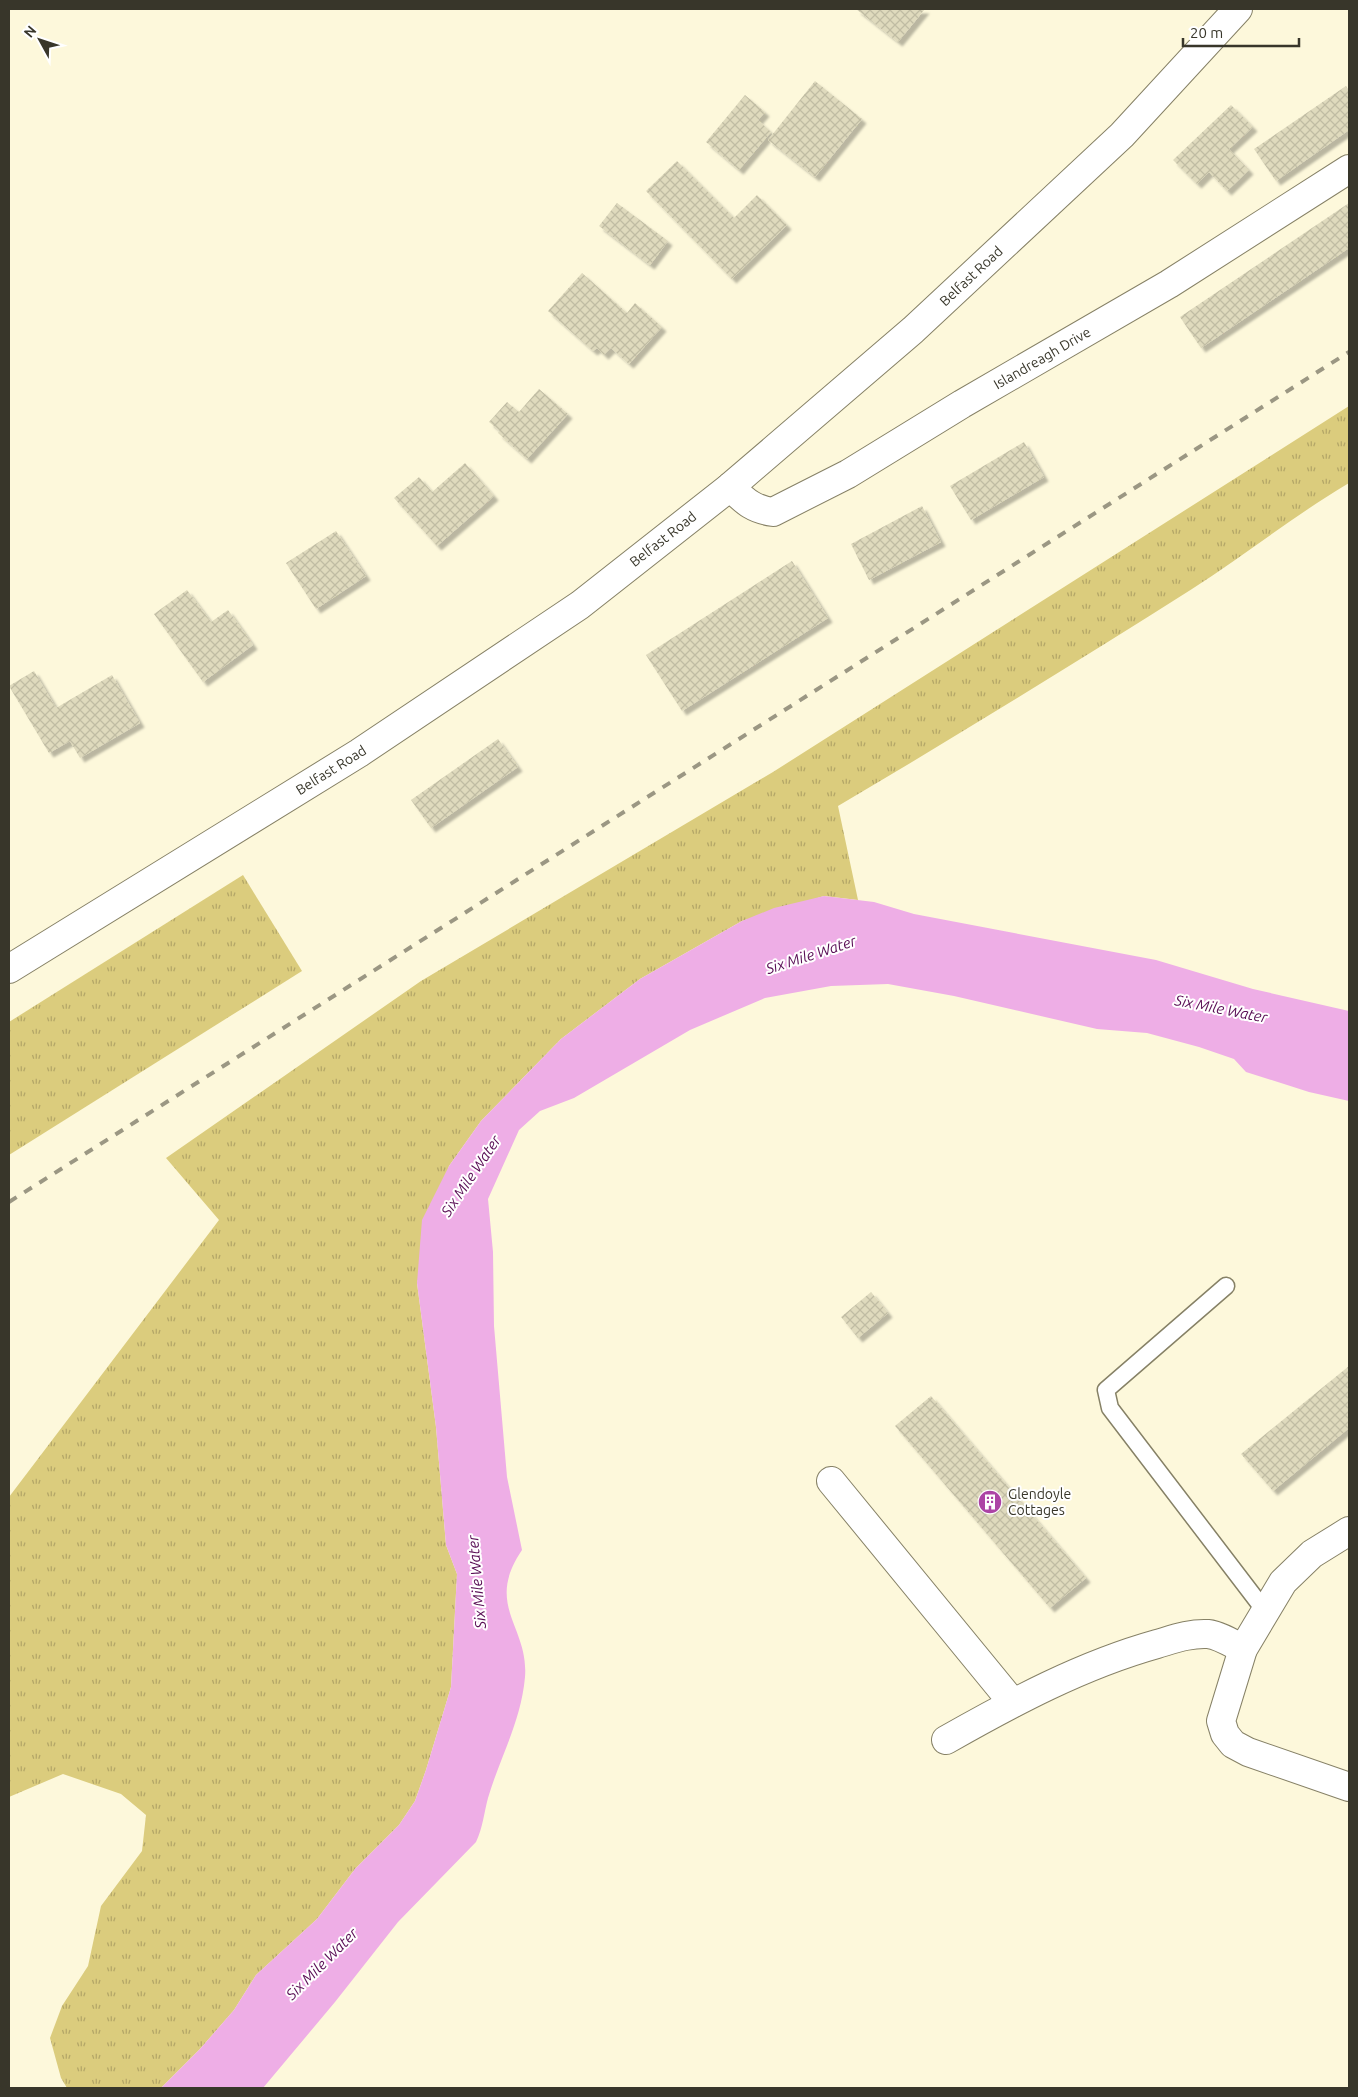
<svg xmlns="http://www.w3.org/2000/svg" width="1358" height="2097" viewBox="0 0 1358 2097" font-family="Ubuntu,sans-serif">
  <defs>
    <pattern id="grass-tufts" width="24" height="20" patternUnits="userSpaceOnUse" patternTransform="scale(1.25)"><rect width="24" height="20" fill="#dbcc7d"/><path d="M3 7l-1-3M5 7V3M7 7l1-3M15 17l-1-3M17 17v-4M19 17l1-3" fill="none" stroke="#b3a667"/></pattern>
    <pattern id="building-cross-hatch" width="8" height="8" patternUnits="userSpaceOnUse" patternTransform="scale(1.25)"><rect width="8" height="8" fill="#dfdabd"/><path d="M0 0l8 8M0 8l8-8" fill="none" stroke="#c0bca3"/></pattern>
    <filter id="shadow"><feDropShadow dx="4.5" dy="4.5" stdDeviation="1" flood-color="#0004"/></filter>
  </defs>
  <rect width="100%" height="100%" fill="#fdf8db"/>
  <g fill="url(#grass-tufts)">
    <path d="M1349,406V483C1295,515 1245,555 1192,589C1075,663 957,736 838,806L858,900L824,896L742,921L640,979L561,1039L481,1121L449,1166L417,1283L436,1427L446,1545L457,1574L451,1687L426,1770L415,1801L399,1825L355,1869L317,1919L256,1975L234,2010L200,2049L161,2088H67L61,2078L50,2038L62,2006L88,1966L101,1906L142,1851L146,1815L121,1794L63,1774L9,1797V1497L219,1220L166,1158L421,981L773,772Z"/>
    <polygon points="243,875 302,971 9,1155 9,1022"/>
  </g>
  <path fill="#eeaee6" d="M824,896L874,902L914,914L1156,960L1253,989L1349,1011V1101L1309,1092L1246,1072L1234,1059L1199,1047L1147,1033L1097,1029L954,996L888,984L831,986L765,998L690,1030L574,1098L540,1111L519,1130L488,1199L493,1252L494,1326L507,1477L522,1550C484,1606 529,1626 525,1677C521,1722 500,1757 488,1798C484,1813 483,1827 476,1842L398,1922L335,2002L263,2088H161L200,2049L234,2010L256,1975L317,1919L355,1869L399,1825L415,1801L426,1770L451,1687L457,1574L446,1545L436,1427L417,1283L422,1220L449,1166L481,1121L561,1039L640,979L742,921L774,908Z"/>
  <g fill="url(#building-cross-hatch)" filter="url(#shadow)">
    <polygon points="856,9 925,9 898,42"/>
    <polygon points="815,81 862,119 815,177 768,140"/>
    <polygon points="1346,86 1349,91 1349,130 1276,181 1254,149"/>
    <polygon points="745,95 765,112 758,120 771,132 739,170 706,142"/>
    <polygon points="1231,105 1253,127 1229,149 1249,170 1227,191 1209,172 1197,184 1173,160"/>
    <polygon points="677,161 734,218 757,195 787,225 732,279 646,191"/>
    <polygon points="617,203 668,241 650,265 599,226"/>
    <polygon points="1349,203 1349,248 1201,348 1180,317"/>
    <polygon points="582,273 627,313 635,303 662,327 629,364 611,348 604,355 597,348 593,351 548,311"/>
    <polygon points="539,389 568,414 527,459 498,433 500,431 489,422 507,402 519,412"/>
    <polygon points="1024,442 1044,477 971,520 950,486"/>
    <polygon points="465,463 494,496 437,546 394,498 419,477 432,492"/>
    <polygon points="922,506 941,542 869,580 851,544"/>
    <polygon points="336,531 366,576 316,609 286,563"/>
    <polygon points="792,561 828,618 682,711 646,655"/>
    <polygon points="187,590 211,622 228,610 253,645 203,682 154,614"/>
    <polygon points="34,671 56,708 112,675 140,723 80,758 70,741 49,753 9,686"/>
    <polygon points="498,739 518,767 431,828 411,800"/>
    <polygon points="871,1292 888,1313 858,1338 841,1317"/>
    <polygon points="1349,1366 1349,1428 1273,1491 1241,1454"/>
    <polygon points="931,1396 1086,1578 1050,1608 895,1426"/>
  </g>
  <g fill="none" stroke-linecap="round" stroke-linejoin="round">
    <g stroke="#868166" stroke-width="19">
      <polyline id="service" points="1226,1286 1106,1390 1110,1408 1265,1611"/>
    </g>
    <g stroke="#868166" stroke-width="30">
      <g id="minor">
        <path d="M730,487C745,501 752,509 773,512L848,474L962,404L1169,284L1349,169"/>
        <polyline points="831,1481 1013,1703"/>
        <polyline points="1349,1531 1312,1554 1283,1582 1243,1649 1221,1721 1225,1734 1233,1744 1248,1752 1349,1787"/>
        <path d="M946,1740C1013,1702 1082,1665 1157,1644C1174,1639 1190,1633 1208,1634C1219,1635 1233,1644 1243,1649"/>
      </g>
    </g>
    <g stroke="#868166" stroke-width="30">
      <polyline id="primary" points="9,969 359,753 580,605 730,487 913,330 1122,135 1238,9"/>
    </g>
    <use href="#service" stroke="#fff" stroke-width="16"/>
    <use href="#minor" stroke="#fff" stroke-width="28"/>
    <use href="#primary" stroke="#fff" stroke-width="28"/>
    <polyline stroke="#9b9783" stroke-width="4" stroke-dasharray="9 9" stroke-linecap="butt" points="9,1202 1349,352"/>
  </g>
  <defs>
    <g id="building-disc" transform="scale(1.25)"><circle r="9.5" fill="#ac43a5" stroke="#fff"/><path d="M-4-6H4V6H1V3H-1V6H-4ZM-2.5-4.3h1.7v1.8h-1.7ZM.8-4.3h1.7v1.8H.8ZM-2.5-1h1.7V.8h-1.7ZM.8-1h1.7V.8H.8Z" fill="#fff"/></g>
  </defs>
  <g fill-rule="evenodd">
    <use href="#building-disc" x="990" y="1502"/>
  </g>
  <g text-anchor="middle" stroke-width="4" stroke-linejoin="round" paint-order="stroke">
    <g font-size="14" fill="#38362a" stroke="#fff">
      <text transform="translate(971 276) rotate(-43)" y="5">Belfast Road</text>
      <text transform="translate(1042 358) rotate(-30)" y="5">Islandreagh Drive</text>
      <text transform="translate(663 539) rotate(-38)" y="5">Belfast Road</text>
      <text transform="translate(331 770) rotate(-32)" y="5">Belfast Road</text>
    </g>
    <g font-size="14" fill="#38362a" stroke="#fff" text-anchor="start">
      <text x="1008" y="1499">Glendoyle<tspan x="1008" dy="16">Cottages</tspan></text>
    </g>
    <g font-size="15" font-style="italic" fill="#580d54" stroke="#fff">
      <text transform="translate(811 955) rotate(-18)" y="5">Six Mile Water</text>
      <text transform="translate(1221 1009) rotate(11)" y="5">Six Mile Water</text>
      <text transform="translate(471 1176) rotate(-56)" y="5">Six Mile Water</text>
      <text transform="translate(477 1582) rotate(-95)" y="5">Six Mile Water</text>
      <text transform="translate(322 1964) rotate(-45)" y="5">Six Mile Water</text>
    </g>
  </g>
  <rect width="1358" height="2097" fill="none" stroke="#38362a" stroke-width="20"/>
  <g transform="translate(40 40) rotate(310)" stroke="#ffffff" stroke-width="4" paint-order="stroke">
  <path d="M0-4L9 19L0 12L-9 19Z" fill="#38362a"/>
  <text y="-8" font-size="14" font-weight="bold" text-anchor="middle" fill="#38362a">N</text>
  </g>
  <path d="M1183 38v8h116v-8" fill="none" stroke="#38362a" stroke-width="2.5"/>
  <text x="1190" y="38" font-size="15" fill="#38362a" stroke="#ffffff" stroke-width="4" paint-order="stroke">20 m</text>
</svg>
